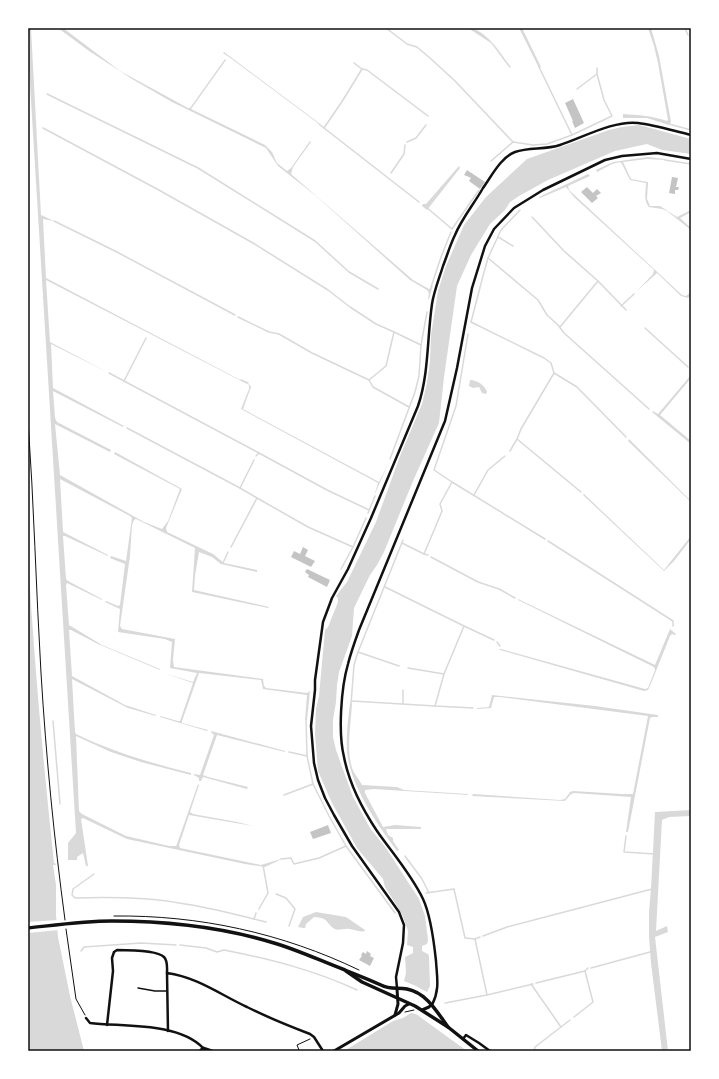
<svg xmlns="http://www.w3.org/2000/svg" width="719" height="1079" viewBox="0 0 719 1079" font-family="Literata,serif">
  <rect width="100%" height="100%" fill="#fff"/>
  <g fill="#d9d9d9">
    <path d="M28,28H31L41,215L54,221L43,219L46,278L250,385L251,387L243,409L379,482L388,464L374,496L378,483L241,409L249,389V385L46,280L50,342L109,373L51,344L53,388L124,426L123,427L53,391L55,418L57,422L111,450L110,452L55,424L60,475L144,522L162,529L168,521L180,489L114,454L115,452L182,489L166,528L167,532L213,554L224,563L257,570V572L221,564L212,557L199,552L195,576L194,590L269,607L268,608L192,592L195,548L136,519L134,520L132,525L130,556L120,626L122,629L175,639L173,660L174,667L263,679L264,686L266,688L307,693L310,691L307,720H305L307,695L263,689L261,680L199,673L182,721V723L208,730L207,731L160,717V716L178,721H180L193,683L164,673L193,682L197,673L170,668L172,642L165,639L118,632L120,609L105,602L106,601L118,606L120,605L125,564L110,558L111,556L126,561L132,518L130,516L60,479L63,532L108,555V556L65,536H63L66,579L68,581L102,599V600L67,583L66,585L69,625L102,645L160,669V670L98,644L71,630H69L72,676L125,705L156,715V716L128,708L72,679L75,732L76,734C113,752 151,763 191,773V775L141,762L111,752L76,736L79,811L82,814L126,836L169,846H176L177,844L198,784L199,785L190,812L193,814L237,822L253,826L189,815L179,845L180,848L261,865L284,858L265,867L245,864L127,839L83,818L81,819L88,866H86L83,853L77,857V860H68V843L76,833L28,52Z"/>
    <polygon points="58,28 63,28 120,71 188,108 190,108 225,59 226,60 191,109 265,145 272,152 277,163 287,171 291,168 310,141 311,142 293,167 291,174 413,280 429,289 433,285 429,299 428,299 429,293 427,290 410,280 316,196 278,166 266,148 172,102 132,79 89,51"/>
    <path d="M468,28C482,28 497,47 504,58L503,59L491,43Z"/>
    <polygon points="519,28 522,28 541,67 539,68"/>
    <path d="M648,28H651L659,56L671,122L669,125L647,118H623V114C638,115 653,116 667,121L668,120L658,63L654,46Z"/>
    <polygon points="224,52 319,123 319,124 229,57 223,53"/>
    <polygon points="639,125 691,139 691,154 662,150 647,144 615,151 548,180 519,196 510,202 505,210 490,224 471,255 457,286 444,377 439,423 413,481 384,552 377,565 370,575 354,608 352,636 339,672 337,685 336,702 333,720 333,737 336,750 353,797 370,828 386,848 419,899 425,916 428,940 427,944 422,946 422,951 428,954 429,956 430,986 427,992 421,989 416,1014 467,1051 344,1051 393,1021 403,1018 411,1013 416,986 404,981 406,973 405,957 413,953 413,947 407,945 408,931 402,914 385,887 383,879 357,848 332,803 318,771 315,734 316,709 319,696 325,630 328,627 338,602 338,598 336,596 347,582 376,522 400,456 422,404 427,383 430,361 431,335 438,291 446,266 464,225 486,197 527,159 609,130 622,127"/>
    <path d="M648,157L665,159V160L647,159L623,162L631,179L648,182L647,199L650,206H660L677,217L691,210V212L680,218L681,219L691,228V230L667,211L662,209L649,207C643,200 646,191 646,183L630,180L622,164L620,162L612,164L597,172L596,170L613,162Z"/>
    <polygon points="459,166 460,168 427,210 422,206 423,204 426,204"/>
    <polygon points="588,174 590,176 568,186 569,190 682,295 686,296 691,292 691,295 688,298 681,296 657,273 637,291 653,274 654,270 574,197 566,187 540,198 539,197"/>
    <polygon points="691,375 691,378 660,415 691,441 691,444 652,412 653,411 658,414"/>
    <path d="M470,380C477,380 485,385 487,392L486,394L482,393L479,387L473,388L469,386Z"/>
    <polygon points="629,439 691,501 691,502 628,441"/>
    <polygon points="584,494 664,570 691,536 691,539 674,561 664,571 583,495"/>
    <path d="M28,557C34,659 43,761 54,863H55L56,865H53L56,885V915L58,937L70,996L84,1051H28Z"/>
    <polygon points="518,599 655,665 670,629 676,634 675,635 672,634 670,636 650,686 648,690 644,691 500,650 499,649 501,649 645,689 648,688 655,670 654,667 518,600"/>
    <polygon points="492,695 595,706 658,715 658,717 652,717 650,718 628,832 626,832 631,797 574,793 571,794 565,801 472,796 473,794 560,800 565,799 570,792 573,791 622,794 633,794 648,716 500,697 494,697 491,708 477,709 477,708 489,707"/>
    <path d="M350,703L352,704C351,725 346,747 352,768C354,774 359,779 362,785L397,787L404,790L468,794V795L374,789L365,790V793L383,827L395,825L421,827V829H386L388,835L393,838V841L399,850L397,851C377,824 351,787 347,752C346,736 348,719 350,703Z"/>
    <polygon points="211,731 285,751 285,752 217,735 203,775 208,777 248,787 247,789 203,777 201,781 199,781 199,778 194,775 194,774 200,775 214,735 211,732"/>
    <polygon points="691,810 691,816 669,817 662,820 656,931 667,926 668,932 655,937 668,1051 662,1051 651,963 649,937 649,912 651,889 655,812"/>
    <path d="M316,912L346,917L365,930V931C358,933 352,928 346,929C341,929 337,931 333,928C325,921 328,918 314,917L306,924L305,928H303L298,927L303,917Z"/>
  </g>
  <g fill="#fff">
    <polygon points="58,920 59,930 28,933 28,922"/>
    <polygon points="416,986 421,989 416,1014 411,1013"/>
  </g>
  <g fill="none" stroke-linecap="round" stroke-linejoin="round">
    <g stroke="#d9d9d9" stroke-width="1.5">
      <polyline points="386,28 407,44 417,47 430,58 455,81 513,142"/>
      <polyline points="685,28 688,35"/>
      <polyline points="503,58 510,67"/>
      <polyline points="539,67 572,135"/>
      <polyline points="362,69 367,70 428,116"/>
      <polyline points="577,89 597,74 597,68"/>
      <polyline points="47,94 198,168 315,241 349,272 378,289"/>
      <polyline points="319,124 324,128 343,100 362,69 354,63"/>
      <polyline points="669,124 691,130"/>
      <polyline points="43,128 157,189 253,243 328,290 350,307 376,324 394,332 386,366 369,380 373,387 409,407"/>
      <polyline points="324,128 419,202"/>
      <polyline points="407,142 416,138 426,125"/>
      <polyline points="665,160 691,164"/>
      <polyline points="491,161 513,142 533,145 547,144 572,135 612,116 604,100 597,74"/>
      <polyline points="391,173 404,154 405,145"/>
      <polyline points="690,186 691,186"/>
      <polyline points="426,207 452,229 479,190"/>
      <polyline points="520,210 501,230 488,258 538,300 547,315 558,325 564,333 649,409"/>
      <polyline points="532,217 564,251 598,281 626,310"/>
      <polyline points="54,221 115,251 235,315"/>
      <polyline points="498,237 513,246"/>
      <polyline points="431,287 441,257 451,232"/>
      <polyline points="621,306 634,294"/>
      <polyline points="238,317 269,332 279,334 312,353 369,380"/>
      <polyline points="471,322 544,358 551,363 554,373 521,429 517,439 510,451"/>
      <polyline points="471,322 483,276 488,258"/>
      <polyline points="560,327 598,281"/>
      <polyline points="645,328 688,367"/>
      <polyline points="394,332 421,345"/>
      <polyline points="468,334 456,406 434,470 452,482 545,539"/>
      <polyline points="146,338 124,381 259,453"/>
      <polyline points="109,373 124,381"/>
      <polyline points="554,373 577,387 626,437"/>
      <polyline points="241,380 248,383"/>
      <polyline points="127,428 240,488"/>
      <polyline points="517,439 581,492"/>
      <polyline points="256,456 259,453 327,490 369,510"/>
      <polyline points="390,459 415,392 419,376 421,345 427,312"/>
      <polyline points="474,495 488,470 505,456"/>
      <polyline points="257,498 308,527 353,547 366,518"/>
      <polyline points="368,513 375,496"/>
      <polyline points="548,541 673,621 673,626"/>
      <polyline points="402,543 424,554 440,516 442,511 440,504 452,482"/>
      <polyline points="231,547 257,498 240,488 254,460"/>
      <polyline points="424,554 428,555"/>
      <polyline points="431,557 478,582 499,589 515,598"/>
      <polyline points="223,563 228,552"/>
      <polyline points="341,569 353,547"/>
      <polyline points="385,587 464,626 444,674 435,706 473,708"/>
      <polyline points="464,626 494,640"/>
      <polyline points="497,642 500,646"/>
      <polyline points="358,652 399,666"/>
      <polyline points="408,668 444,674"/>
      <polyline points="352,701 435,706"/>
      <polyline points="351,704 354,665 358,652 403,540"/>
      <polyline points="403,704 403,690"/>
      <polyline points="306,719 307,756"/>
      <polyline points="53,721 60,804"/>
      <polyline points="289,752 307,756 313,784 329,816 346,846 395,913"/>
      <polyline points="284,795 313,784"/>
      <polyline points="626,836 624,852 655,854"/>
      <polyline points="405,856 422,879 429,893"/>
      <polyline points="281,859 291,858 294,864 319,858 346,846"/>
      <path d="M94,874L73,889L72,895L75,898C110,897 145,897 179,903C209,907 237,915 266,922"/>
      <polyline points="426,893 454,889 465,938 475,939 480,937"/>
      <polyline points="276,894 286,898 295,909 289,926"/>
      <polyline points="259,909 268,893 263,865"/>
      <polyline points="254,919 256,913"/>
      <polyline points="483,936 507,927 652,889"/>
      <polyline points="475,939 487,995"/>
      <path d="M180,945L206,948L217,952L224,950C270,959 314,970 357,990"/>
      <polyline points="81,951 84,947 141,943 176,945"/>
      <polyline points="591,968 650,952"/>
      <polyline points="536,983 585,971 588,968"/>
      <polyline points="531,984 561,1027"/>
      <polyline points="445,1003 487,995 533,984"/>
      <polyline points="574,1017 593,1002 585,971"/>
      <polyline points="534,1051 535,1047 570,1020"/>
    </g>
  </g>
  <g fill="#c4c4c4">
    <polygon points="573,99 584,123 575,128 572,121 573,121 565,103"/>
    <polygon points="467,170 485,182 480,189 469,181 471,178 469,177 464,175"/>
    <polygon points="672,177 678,178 676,187 679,187 678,190 675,190 675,194 669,193"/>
    <polygon points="587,187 593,193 597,189 601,193 596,196 598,198 592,203 581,192"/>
    <polygon points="303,547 308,550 305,556 315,561 311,567 291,557 294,551 300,554"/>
    <polygon points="307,569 330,580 327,587 308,577 309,575 305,572"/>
    <polygon points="328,825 331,833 313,839 310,832"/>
    <polygon points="367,951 371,954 370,956 374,958 370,966 359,960 362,956 361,955 363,952 366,954"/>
  </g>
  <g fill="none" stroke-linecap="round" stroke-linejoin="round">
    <g stroke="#111" stroke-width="1">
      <path d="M28,420C34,504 36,589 41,673C46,756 54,838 65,920"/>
      <path d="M114,916C199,915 282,933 359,970"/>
      <polyline points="66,929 76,999 85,1015"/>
      <polyline points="405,1012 414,1010"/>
      <polyline points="297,1051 299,1050 297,1045 310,1039"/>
    </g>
    <polyline stroke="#111" stroke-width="1.5" points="138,988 155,991 166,991"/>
    <g stroke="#111" stroke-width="2.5">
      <path d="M397,988L396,977L403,943L404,925L399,912L352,846L334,815L325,798L318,780L314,763L311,726L315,690V680L323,622L332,598L348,569L371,518L418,406C429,374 427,338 432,304C434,291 439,279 443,266C447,256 450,245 455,235C462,218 474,204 483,188C491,177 501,157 515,152C529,147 545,150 560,145C582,138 614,120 638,123C655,125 674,131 691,135"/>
      <path d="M432,1005C440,989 437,978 436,961C434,942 431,916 423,899C411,874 393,854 377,831C363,810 349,783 344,757C338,733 341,688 348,664C351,652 355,641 359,630L445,421L457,368L472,288L485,246L494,229L514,208L543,190L605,160L622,156L657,153L691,159"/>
      <path d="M86,1018L90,1023C123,1027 178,1022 203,1048"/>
      <path d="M107,1025L113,971L112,958L114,952L117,950C127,950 157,950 164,957C168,961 167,968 167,973"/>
      <path d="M168,1031L167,973C197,977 221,995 247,1007C267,1017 289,1026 310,1034L314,1037L323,1051"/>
      <polyline points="463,1039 466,1035 479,1043 490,1051"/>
    </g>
    <g stroke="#111" stroke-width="3">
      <polyline points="422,1010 429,1007 431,1005"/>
      <polyline points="395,1015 398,1004 397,989"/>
      <polyline points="200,1051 203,1048 212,1051"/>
      <polyline points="334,1051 399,1013 405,1006 409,1004"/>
    </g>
    <g stroke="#111" stroke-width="3.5">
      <path d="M28,928C56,925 84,921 112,921C167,921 222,927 274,943C298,950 321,961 345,970C357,975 368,979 381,985C390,990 398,987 407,989C427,993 437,1012 448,1027"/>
      <polyline points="346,971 362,982 415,1006 448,1027 478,1051"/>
    </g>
  </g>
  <rect width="719" height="1079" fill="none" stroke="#ffffff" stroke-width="58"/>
  <rect x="29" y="29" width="661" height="1021" fill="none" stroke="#111" stroke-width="1.5"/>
</svg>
